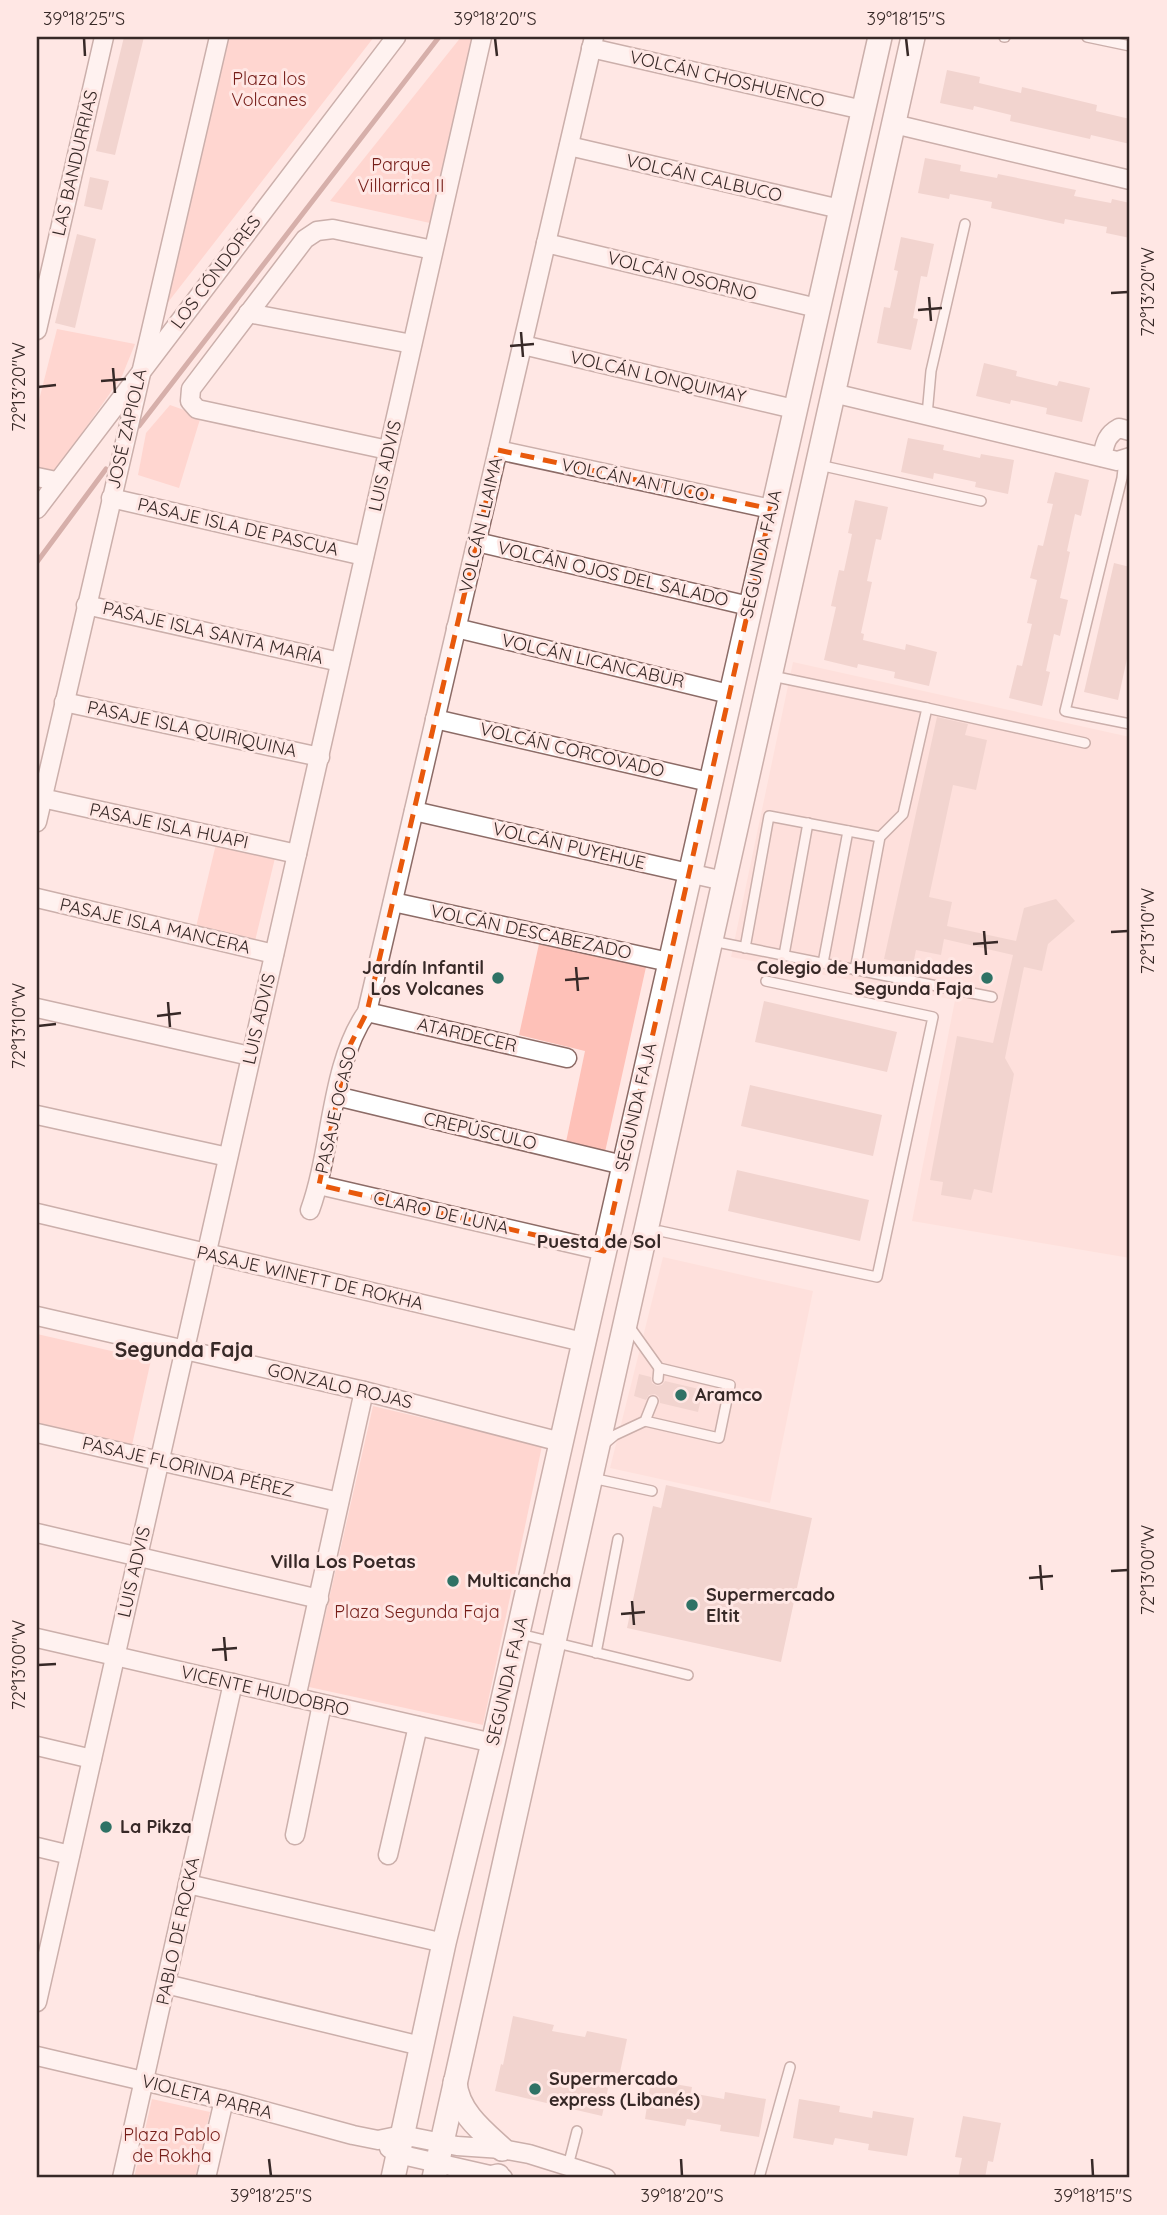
<svg xmlns="http://www.w3.org/2000/svg" width="1167" height="2215" viewBox="0 0 1167 2215" font-family="Quicksand,sans-serif">
  <rect width="100%" height="100%" fill="#ffe7e4"/>
  <g fill="#fdd8d2">
    <polygon points="793,662 1130,737 1130,1258 912,1221 955,1000 731,957"/>
    <polygon points="663,1257 813,1291 770,1503 610,1468"/>
  </g>
  <g fill="#fec1b8">
    <polygon points="228,37 374,37 162,310"/>
    <polygon points="461,37 475,37 430,223 330,201"/>
    <polygon points="57,329 135,344 122,376 55,472 37,467 37,408"/>
    <polygon points="170,405 201,416 179,488 138,475 146,433"/>
    <polygon points="216,844 275,858 255,941 196,927"/>
    <polygon points="539,944 646,967 605,1152 566,1142 585,1051 519,1035"/>
    <polygon points="37,1334 151,1360 132,1445 37,1423"/>
    <polygon points="373,1406 542,1446 483,1725 309,1687"/>
    <polygon points="152,2099 210,2112 195,2178 134,2178"/>
  </g>
  <g fill="none" stroke-linecap="round" stroke-linejoin="round">
    <g stroke="#a46c64" stroke-width="5">
      <polyline points="139,426 439,37"/>
      <polyline points="37,562 106,469"/>
    </g>
  </g>
  <g fill="#e2bdb7">
    <polygon points="124,37 144,37 115,155 96,151"/>
    <polygon points="947,70 980,77 979,83 1021,93 1022,87 1097,105 1096,111 1130,119 1130,144 1091,135 1090,139 1010,121 1011,115 974,106 973,110 940,103"/>
    <polygon points="925,158 961,165 960,171 997,178 998,174 1076,190 1074,196 1111,203 1112,199 1130,203 1130,238 1106,233 1107,227 1065,219 1064,224 991,208 992,202 950,194 949,199 918,193"/>
    <polygon points="90,177 109,181 102,210 84,206"/>
    <polygon points="77,234 96,239 75,328 55,323"/>
    <polygon points="901,237 934,244 927,277 921,276 913,318 918,319 911,350 877,343 884,307 890,308 898,271 894,270"/>
    <polygon points="984,363 1017,371 1016,376 1057,386 1059,381 1090,388 1082,422 1046,414 1047,408 1011,400 1010,404 976,396"/>
    <polygon points="908,438 944,445 943,450 980,458 981,454 1014,460 1008,494 975,487 976,482 934,473 933,479 901,472"/>
    <polygon points="1055,472 1089,480 1081,516 1075,514 1067,551 1070,552 1060,598 1068,600 1060,636 1054,634 1046,671 1050,672 1042,706 1009,698 1017,665 1022,666 1032,624 1027,623 1037,580 1030,578 1038,545 1043,546 1053,504 1047,503"/>
    <polygon points="855,500 888,507 881,540 876,539 867,581 872,582 861,633 864,634 863,640 905,650 906,644 937,652 929,686 894,678 895,672 858,664 857,668 824,660 836,607 831,606 839,570 844,571 852,534 848,533"/>
    <polygon points="1114,563 1130,567 1130,645 1118,700 1084,692"/>
    <polygon points="937,717 968,724 965,735 987,740 976,790 953,785 929,897 952,902 947,926 1016,941 1024,908 1056,899 1075,921 1048,944 1042,971 1024,967 1005,1058 1014,1074 992,1193 974,1189 971,1200 941,1195 943,1182 930,1180 957,1036 993,1043 1013,955 944,939 941,955 916,950 913,965 884,959"/>
    <polygon points="764,1001 897,1032 887,1072 755,1042"/>
    <polygon points="750,1085 882,1115 873,1156 741,1126"/>
    <polygon points="737,1170 869,1200 860,1241 728,1211"/>
    <polygon points="639,1374 651,1377 652,1383 657,1386 662,1385 665,1381 703,1390 698,1412 660,1403 659,1397 655,1394 649,1395 646,1400 634,1396"/>
    <polygon points="666,1485 812,1518 781,1662 627,1628 653,1506 661,1508"/>
    <polygon points="513,2016 554,2025 552,2031 585,2037 587,2031 627,2039 619,2077 611,2075 602,2116 495,2091 501,2064 503,2065"/>
    <polygon points="651,2080 692,2087 691,2093 724,2099 725,2092 766,2099 759,2137 720,2131 721,2125 687,2119 685,2126 645,2119"/>
    <polygon points="799,2099 840,2106 839,2112 872,2118 873,2111 914,2118 907,2156 868,2150 869,2144 835,2138 833,2145 793,2138"/>
    <polygon points="963,2116 1001,2123 993,2162 988,2161 985,2178 958,2178 962,2158 955,2157"/>
  </g>
  <g fill="none" stroke-linecap="round" stroke-linejoin="round">
    <g stroke="#8c6b66" stroke-width="12">
      <g id="service">
        <polyline points="1004,37 1005,37"/>
        <polyline points="1087,37 1130,46"/>
        <polyline points="927,415 931,371 965,224"/>
        <polyline points="1124,460 1122,478 1065,711 1130,724"/>
        <polyline points="819,465 981,501"/>
        <polyline points="772,676 927,708 903,814 880,837 855,970"/>
        <polyline points="927,708 1085,743"/>
        <polyline points="712,941 992,997"/>
        <polyline points="745,948 769,816 880,837"/>
        <polyline points="784,955 808,823"/>
        <polyline points="823,963 848,831"/>
        <polyline points="660,1231 877,1277 933,1017 766,981"/>
        <polyline points="629,1326 659,1368 730,1385 719,1438 645,1421"/>
        <polyline points="658,1379 659,1368"/>
        <polyline points="603,1445 615,1435 645,1421 653,1401"/>
        <polyline points="592,1478 652,1491"/>
        <polyline points="520,1634 688,1675"/>
        <polyline points="596,1653 618,1539"/>
        <polyline points="568,2166 577,2131"/>
        <polyline points="759,2178 790,2067"/>
      </g>
    </g>
    <g stroke="#8c6b66" stroke-width="21">
      <g id="minor">
        <polyline points="591,48 863,110"/>
        <polyline points="894,124 1130,180"/>
        <polyline points="569,146 840,209"/>
        <polyline points="546,243 817,308"/>
        <polyline points="248,313 412,344"/>
        <polyline points="37,330 104,37"/>
        <polyline points="523,345 794,409"/>
        <polyline points="833,393 1117,461 1130,457"/>
        <polyline points="388,450 197,409 190,401 191,389 305,239 317,231 333,229 433,250"/>
        <polyline points="498,450 771,509"/>
        <path d="M1102,457C1105,444 1106,435 1119,428L1130,431"/>
        <polyline points="37,477 56,481"/>
        <polyline points="111,498 364,556"/>
        <polyline points="37,509 396,37"/>
        <polyline points="477,542 749,606"/>
        <polyline points="86,605 340,662"/>
        <polyline points="456,628 729,694"/>
        <polyline points="64,702 320,757"/>
        <polyline points="435,719 709,782"/>
        <polyline points="42,798 297,854"/>
        <polyline points="414,811 724,881"/>
        <polyline points="37,822 219,37"/>
        <polyline points="37,898 274,954"/>
        <polyline points="393,902 669,962"/>
        <polyline points="37,1008 250,1056"/>
        <polyline points="367,1012 567,1058"/>
        <polyline points="336,1096 623,1165"/>
        <polyline points="37,1115 228,1157"/>
        <polyline points="319,1185 604,1251"/>
        <path d="M310,1210C332,1150 330,1064 367,1012L594,37"/>
        <polyline points="37,1213 583,1342"/>
        <polyline points="37,1316 364,1391 561,1442"/>
        <polyline points="37,1433 339,1502"/>
        <polyline points="37,1533 319,1599"/>
        <polyline points="37,1638 493,1743"/>
        <polyline points="296,1698 364,1391"/>
        <polyline points="37,1746 92,1759"/>
        <polyline points="295,1835 322,1704"/>
        <polyline points="37,1847 70,1855"/>
        <polyline points="388,1855 418,1726"/>
        <polyline points="188,1884 444,1943"/>
        <polyline points="166,1984 421,2046"/>
        <polyline points="37,2002 482,37"/>
        <polyline points="37,2056 224,2100 353,2135 378,2140 402,2135 457,2146 502,2149 529,2154 606,2178"/>
        <polyline points="389,2148 398,2154 503,2178"/>
        <polyline points="122,2178 233,1683"/>
        <polyline points="206,2178 224,2100"/>
      </g>
    </g>
    <g stroke="#8c6b66" stroke-width="26">
      <g id="secondary">
        <path d="M455,2082C457,2111 482,2131 502,2149"/>
        <polyline points="393,2178 444,1943 493,1743 880,37"/>
        <polyline points="434,2178 913,37"/>
        <polyline points="490,2178 498,2176"/>
      </g>
    </g>
    <use href="#service" stroke="#fff" stroke-width="9"/>
    <use href="#minor" stroke="#fff" stroke-width="18"/>
    <use href="#secondary" stroke="#fff" stroke-width="23"/>
  </g>
  <path d="M0 0H1167V2215H0ZM498,450L771,509L604,1251L319,1185L348,1049L367,1012Z" fill="#ffe7e4" fill-opacity=".55" fill-rule="evenodd"/>
  <path fill="none" stroke="#e8590c" stroke-width="5" stroke-dasharray="14 9" stroke-linejoin="round" d="M498,450L771,509L604,1251L319,1185L348,1049L367,1012Z"/>
  <path fill="none" stroke="#372927" stroke-width="2.5" d="M84,38L85,56M495,38L497,56M906,38L908,56M1111,293L1128,292M929,297L931,321M918,310L942,308M521,332L523,357M510,346L534,344M113,368L115,393M101,381L126,379M38,387L56,385M984,931L986,955M1111,932L1128,931M973,944L998,942M576,967L578,991M565,980L589,978M168,1002L170,1027M157,1016L181,1013M38,1026L56,1024M1040,1565L1042,1590M1111,1571L1128,1570M1029,1578L1053,1576M632,1601L634,1625M621,1614L645,1612M224,1637L226,1661M212,1650L237,1648M38,1665L56,1664M269,2159L271,2176M681,2159L682,2176M1092,2159L1093,2176"/>
  <g fill="#2f7265" stroke="#ffe7e4" stroke-width="2.5">
    <circle cx="498" cy="978" r="7"/>
    <circle cx="987" cy="978" r="7"/>
    <circle cx="681" cy="1395" r="7"/>
    <circle cx="453" cy="1581" r="7"/>
    <circle cx="692" cy="1605" r="7"/>
    <circle cx="106" cy="1827" r="7"/>
    <circle cx="535" cy="2089" r="7"/>
  </g>
  <g text-anchor="middle" stroke-width="6" stroke-linejoin="round" paint-order="stroke">
    <g font-size="18" fill="#751d18" stroke="#ffe7e4">
      <text x="269" y="85">Plaza los<tspan x="269" dy="21">Volcanes</tspan></text>
      <text x="401" y="171">Parque<tspan x="401" dy="21">Villarrica II</tspan></text>
      <text x="417" y="1618">Plaza Segunda Faja</text>
      <text x="172" y="2141">Plaza Pablo<tspan x="172" dy="21">de Rokha</tspan></text>
    </g>
    <g font-size="18" fill="#372927" stroke="#ffe7e4">
      <text transform="translate(727 79) rotate(13)" y="6">VOLCÁN CHOSHUENCO</text>
      <text transform="translate(75 163) rotate(-77)" y="6">LAS BANDURRIAS</text>
      <text transform="translate(704 178) rotate(13)" y="6">VOLCÁN CALBUCO</text>
      <text transform="translate(216 272) rotate(-53)" y="6">LOS CÓNDORES</text>
      <text transform="translate(682 276) rotate(14)" y="6">VOLCÁN OSORNO</text>
      <text transform="translate(658 377) rotate(13)" y="6">VOLCÁN LONQUIMAY</text>
      <text transform="translate(127 429) rotate(-77)" y="6">JOSÉ ZAPIOLA</text>
      <text transform="translate(385 466) rotate(-77)" y="6">LUIS ADVIS</text>
      <text transform="translate(635 480) rotate(12)" y="6">VOLCÁN ANTUCO</text>
      <text transform="translate(481 525) rotate(-77)" y="6">VOLCÁN LLAIMA</text>
      <text transform="translate(238 527) rotate(13)" y="6">PASAJE ISLA DE PASCUA</text>
      <text transform="translate(761 554) rotate(-77)" y="6">SEGUNDA FAJA</text>
      <text transform="translate(613 574) rotate(13)" y="6">VOLCÁN OJOS DEL SALADO</text>
      <text transform="translate(213 633) rotate(13)" y="6">PASAJE ISLA SANTA MARÍA</text>
      <text transform="translate(593 661) rotate(13)" y="6">VOLCÁN LICANCABUR</text>
      <text transform="translate(192 729) rotate(12)" y="6">PASAJE ISLA QUIRIQUINA</text>
      <text transform="translate(572 750) rotate(13)" y="6">VOLCÁN CORCOVADO</text>
      <text transform="translate(169 826) rotate(12)" y="6">PASAJE ISLA HUAPI</text>
      <text transform="translate(569 846) rotate(13)" y="6">VOLCÁN PUYEHUE</text>
      <text transform="translate(155 926) rotate(13)" y="6">PASAJE ISLA MANCERA</text>
      <text transform="translate(531 932) rotate(12)" y="6">VOLCÁN DESCABEZADO</text>
      <text transform="translate(259 1019) rotate(-77)" y="6">LUIS ADVIS</text>
      <text transform="translate(467 1035) rotate(13)" y="6">ATARDECER</text>
      <text transform="translate(636 1107) rotate(-77)" y="6">SEGUNDA FAJA</text>
      <text transform="translate(336 1110) rotate(-77)" y="6">PASAJE OCASO</text>
      <text transform="translate(480 1131) rotate(13)" y="6">CREPÚSCULO</text>
      <text transform="translate(441 1213) rotate(13)" y="6">CLARO DE LUNA</text>
      <text transform="translate(310 1278) rotate(13)" y="6">PASAJE WINETT DE ROKHA</text>
      <text transform="translate(340 1386) rotate(13)" y="6">GONZALO ROJAS</text>
      <text transform="translate(188 1467) rotate(13)" y="6">PASAJE FLORINDA PÉREZ</text>
      <text transform="translate(134 1572) rotate(-77)" y="6">LUIS ADVIS</text>
      <text transform="translate(507 1681) rotate(-77)" y="6">SEGUNDA FAJA</text>
      <text transform="translate(265 1691) rotate(13)" y="6">VICENTE HUIDOBRO</text>
      <text transform="translate(178 1931) rotate(-78)" y="6">PABLO DE ROCKA</text>
      <text transform="translate(207 2097) rotate(14)" y="6">VIOLETA PARRA</text>
    </g>
    <g font-size="18" font-weight="bold" fill="#372927" stroke="#ffe7e4" text-anchor="start">
      <text x="484" y="974" text-anchor="end">Jardín Infantil<tspan x="484" dy="21">Los Volcanes</tspan></text>
      <text x="973" y="974" text-anchor="end">Colegio de Humanidades<tspan x="973" dy="21">Segunda Faja</tspan></text>
      <text x="695" y="1401">Aramco</text>
      <text x="467" y="1587">Multicancha</text>
      <text x="706" y="1601">Supermercado<tspan x="706" dy="21">Eltit</tspan></text>
      <text x="120" y="1833">La Pikza</text>
      <text x="549" y="2085">Supermercado<tspan x="549" dy="21">express (Libanés)</tspan></text>
    </g>
    <g font-size="19" font-weight="bold" fill="#372927" stroke="#ffe7e4">
      <text x="599" y="1248">Puesta de Sol</text>
      <text x="343" y="1568">Villa Los Poetas</text>
    </g>
    <g font-size="21" font-weight="bold" fill="#372927" stroke="#ffe7e4">
      <text x="184" y="1357">Segunda Faja</text>
    </g>
  </g>
  <rect width="1167" height="2215" fill="none" stroke="#ffe7e4" stroke-width="77"/>
  <rect x="38" y="38" width="1090" height="2138" fill="none" stroke="#372927" stroke-width="2.5"/>
  <g font-size="18" text-anchor="middle" fill="#372927">
    <text x="84" y="25">39°18'25"S</text>
    <text x="495" y="25">39°18'20"S</text>
    <text x="906" y="25">39°18'15"S</text>
    <text transform="translate(1148 292) rotate(-90)" y="6">72°13'20"W</text>
    <text transform="translate(19 387) rotate(-90)" y="6">72°13'20"W</text>
    <text transform="translate(1148 931) rotate(-90)" y="6">72°13'10"W</text>
    <text transform="translate(19 1026) rotate(-90)" y="6">72°13'10"W</text>
    <text transform="translate(1148 1570) rotate(-90)" y="6">72°13'00"W</text>
    <text transform="translate(19 1665) rotate(-90)" y="6">72°13'00"W</text>
    <text x="271" y="2202">39°18'25"S</text>
    <text x="682" y="2202">39°18'20"S</text>
    <text x="1093" y="2202">39°18'15"S</text>
  </g>
</svg>
